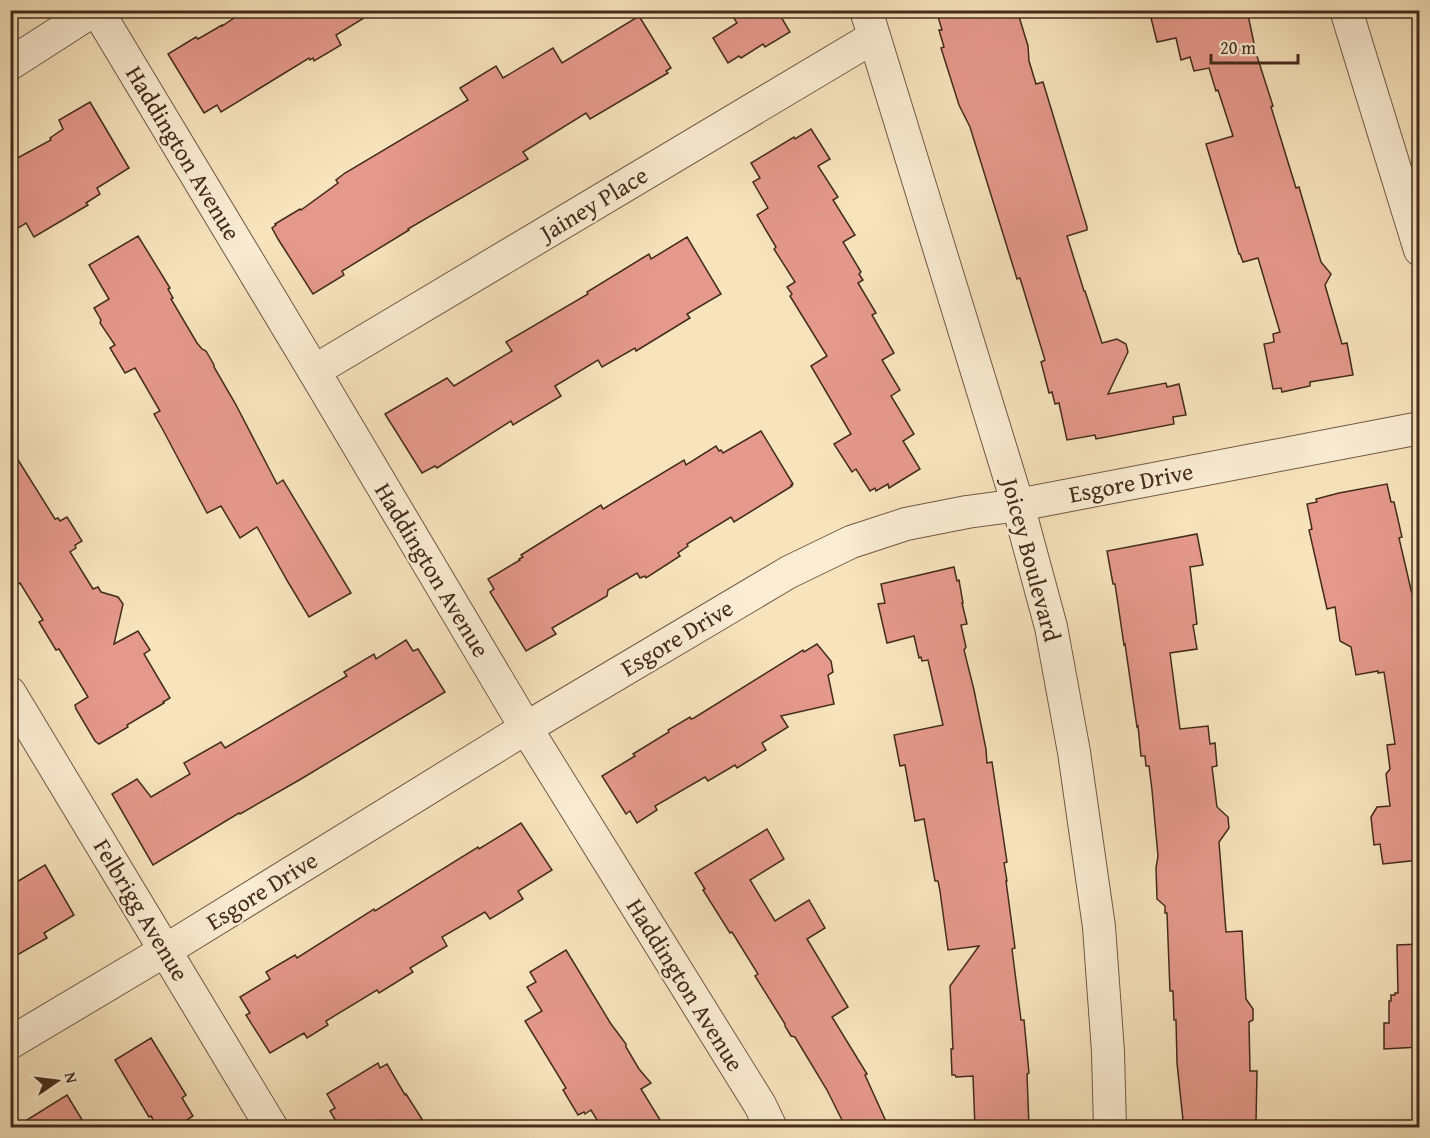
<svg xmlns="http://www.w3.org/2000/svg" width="1430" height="1138" viewBox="0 0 1430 1138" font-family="'Gentium Book Plus',serif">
  <rect width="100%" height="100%" fill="#f7e4bd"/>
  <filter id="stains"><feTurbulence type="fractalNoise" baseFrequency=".00333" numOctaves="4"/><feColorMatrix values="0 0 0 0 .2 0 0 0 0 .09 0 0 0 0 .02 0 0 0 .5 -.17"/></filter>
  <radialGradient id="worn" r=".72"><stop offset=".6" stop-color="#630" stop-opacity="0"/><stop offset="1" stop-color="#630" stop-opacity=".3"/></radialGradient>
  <g fill="#e5998c" stroke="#442b1c" stroke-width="1.5">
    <polygon points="246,10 377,10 336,35 341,45 314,61 313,58 310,60 309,58 221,112 217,105 204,113 168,54 196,37 198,39 222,25 222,26"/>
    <polygon points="729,10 777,10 790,32 765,47 763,44 741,58 739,56 728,63 713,38 737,23"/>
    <polygon points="936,10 1017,10 1028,46 1029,61 1036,84 1043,82 1087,227 1087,230 1067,236 1084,291 1085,291 1102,343 1117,339 1126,344 1128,352 1108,394 1166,383 1167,387 1179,384 1186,415 1173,417 1174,424 1096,439 1095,435 1067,440 1059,403 1055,404 1052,392 1049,393 1041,362 1045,360 1020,278 1017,279 970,127 959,105 941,48 944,47 939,30 942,30"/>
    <polygon points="1162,10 1247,10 1256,53 1273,106 1271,107 1296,188 1299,187 1321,262 1331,274 1325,285 1342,344 1347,343 1353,375 1310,382 1310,386 1282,392 1281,388 1273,389 1264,344 1274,342 1273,334 1280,332 1258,258 1243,262 1240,254 1239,254 1206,144 1233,136 1218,90 1216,91 1209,68 1194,71 1190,57 1181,60 1176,38 1157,42 1150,14"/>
    <polygon points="639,16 671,68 666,71 668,73 590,119 586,113 523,152 528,159 408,229 409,230 342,271 344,275 313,294 278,239 272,228 276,225 275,224 300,209 301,210 338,183 336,180 345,173 468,100 460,88 496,66 503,78 553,48 562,63"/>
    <polygon points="90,102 129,168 97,188 100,194 86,203 88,205 34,237 26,223 10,233 10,162 51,140 50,138 63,129 59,120"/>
    <polygon points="811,129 830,159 818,166 838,197 833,200 855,235 843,242 861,272 859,274 863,280 858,283 876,313 872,315 894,353 882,360 900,390 891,396 914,434 903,441 920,469 889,488 888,484 876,491 875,488 870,491 856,469 852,472 834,444 851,434 811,366 827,356 790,296 792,294 787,287 795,282 774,249 776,247 757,215 768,208 753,182 760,178 751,163 794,137 795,139"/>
    <polygon points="138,236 170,288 168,289 173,298 171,299 197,343 202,349 206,351 214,365 214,367 235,403 277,484 283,480 351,593 309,617 288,582 257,527 240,538 221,506 207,513 163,430 154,414 160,411 135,368 125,373 110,348 115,345 100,323 101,320 94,308 109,299 89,265"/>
    <polygon points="687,237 721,294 687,314 690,318 636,351 635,348 602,367 598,360 555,386 561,396 513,425 511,421 437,468 435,466 422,473 385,414 447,378 454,386 512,351 506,342 588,294 587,292 649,254 651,259"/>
    <polygon points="761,431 793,484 791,485 792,486 734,522 731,517 687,544 688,546 678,553 680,556 646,578 645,576 640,578 637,573 608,590 607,596 552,628 556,634 526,651 490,592 494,589 488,579 520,560 519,559 523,557 521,555 601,505 603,509 684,460 686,465 716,446 719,451 721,450 723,453"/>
    <polygon points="10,447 55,519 58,518 60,521 67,517 82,541 75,545 76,548 70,552 93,589 98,587 101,592 118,597 123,604 114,644 138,631 150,650 144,654 170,698 163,702 164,703 127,725 128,727 99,744 95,741 76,709 75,705 88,697 59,649 56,650 39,622 43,620 20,583 10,588"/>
    <polygon points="1387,484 1391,502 1394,502 1402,537 1399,538 1415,607 1419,606 1419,665 1416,666 1419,688 1419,860 1383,864 1380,844 1374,845 1371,817 1377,807 1390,806 1386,774 1390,769 1387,745 1395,744 1384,672 1378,673 1378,671 1356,675 1351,647 1340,641 1335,607 1327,609 1309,530 1312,529 1307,504 1317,502 1316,499 1339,493"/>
    <polygon points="1197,534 1203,565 1190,567 1197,624 1193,625 1197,649 1170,653 1180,729 1208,726 1210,744 1215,743 1217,766 1212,767 1217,807 1228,817 1229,828 1219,842 1226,932 1242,931 1246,999 1253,1009 1253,1020 1249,1022 1250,1071 1257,1071 1256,1122 1183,1120 1177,1063 1176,1020 1174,1020 1173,991 1170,991 1167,913 1165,913 1165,906 1157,899 1156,868 1158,856 1152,790 1149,766 1146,766 1145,756 1141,756 1138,726 1137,727 1125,644 1124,645 1115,584 1113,584 1107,551"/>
    <polygon points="954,567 957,581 959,580 963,603 962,603 967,624 961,625 966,647 964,650 974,690 986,749 987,763 992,762 1007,862 1004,863 1007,881 1006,881 1015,948 1012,949 1021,1020 1024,1020 1029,1073 1027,1074 1029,1128 975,1128 973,1076 956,1077 955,1075 952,1075 951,1049 953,1049 950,986 979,946 948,950 940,891 938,881 935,881 924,819 915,821 905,765 900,766 894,735 943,725 928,660 922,661 921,657 919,658 914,636 887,643 878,604 885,603 881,584"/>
    <polygon points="406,640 413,651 418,649 445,692 301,779 240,814 239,813 153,865 112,794 137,779 151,797 190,774 184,763 221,742 225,748 347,676 344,672 374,654 376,659"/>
    <polygon points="817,644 831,661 833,672 828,675 834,704 781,716 788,727 762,743 766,750 737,768 735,765 708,781 705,777 655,806 657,810 637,823 630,811 626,814 602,776 635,756 633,754 669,732 668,730 690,717 691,719 694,718 803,650 804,652"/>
    <polygon points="521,823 552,870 518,891 523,899 490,919 485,912 442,937 447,946 410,968 413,972 379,993 377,990 326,1021 328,1025 307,1038 304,1033 270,1053 246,1015 250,1013 240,997 270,979 266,972 295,955 297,958 374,909 375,911 478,847 479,849"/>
    <polygon points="767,829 784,859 750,880 775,921 809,900 825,928 807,939 848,1007 832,1017 867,1074 865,1075 889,1128 846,1128 827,1090 795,1037 791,1036 785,1026 785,1024 755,976 758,974 732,932 730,933 703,890 705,889 695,873"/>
    <polygon points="45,865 74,915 44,933 47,938 10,959 10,886"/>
    <polygon points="1419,944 1419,1047 1384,1049 1384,1023 1389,1023 1389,1001 1391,1001 1391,995 1395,995 1395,993 1398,993 1397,945"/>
    <polygon points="566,950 611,1024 626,1044 626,1047 639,1069 651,1083 641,1089 665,1128 602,1128 591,1110 585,1114 584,1112 578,1115 563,1090 566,1088 525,1021 542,1011 527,987 536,982 530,972"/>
    <polygon points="151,1038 186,1095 182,1098 193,1116 174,1128 158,1128 151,1116 149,1117 115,1060"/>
    <polygon points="378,1063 380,1068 387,1064 405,1095 406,1094 422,1119 407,1128 340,1128 330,1111 335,1108 327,1094"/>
    <polygon points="67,1095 87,1128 14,1128"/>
  </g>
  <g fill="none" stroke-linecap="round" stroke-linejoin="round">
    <g stroke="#715944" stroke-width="34">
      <g id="minor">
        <polyline points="97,10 314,371 526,728 760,1105 771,1128"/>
        <polyline points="866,10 1018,505 1051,627 1074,752 1099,927 1108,1052 1110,1128"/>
        <polyline points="1346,10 1420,250"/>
        <polyline points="10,64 94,10"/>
        <polyline points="314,371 874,37"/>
        <polyline points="10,693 272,1128"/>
        <polyline points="10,1043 166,950 526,728 789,572 851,542 906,524 967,512 1018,505 1420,428"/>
      </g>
    </g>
    <use href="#minor" stroke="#faedd4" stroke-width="32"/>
  </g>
  <g text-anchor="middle" stroke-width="5" stroke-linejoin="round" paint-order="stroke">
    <g font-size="24" fill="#442b1c" stroke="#faedd4">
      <text transform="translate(183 153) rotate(59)" y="8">Haddington Avenue</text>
      <text transform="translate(594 204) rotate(-31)" y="8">Jainey Place</text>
      <text transform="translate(1131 483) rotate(-11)" y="8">Esgore Drive</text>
      <text transform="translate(1031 560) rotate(75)" y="8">Joicey Boulevard</text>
      <text transform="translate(432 570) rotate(59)" y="8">Haddington Avenue</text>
      <text transform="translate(677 638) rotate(-31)" y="8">Esgore Drive</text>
      <text transform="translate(262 891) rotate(-32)" y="8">Esgore Drive</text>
      <text transform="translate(141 910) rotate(59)" y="8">Felbrigg Avenue</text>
      <text transform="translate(685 985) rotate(58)" y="8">Haddington Avenue</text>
    </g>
  </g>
  <rect width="1430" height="1138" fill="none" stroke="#f7e4bd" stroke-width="36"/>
  <rect x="12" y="12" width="1406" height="1114" fill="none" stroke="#442b1c" stroke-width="3"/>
  <rect x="18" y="18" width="1394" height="1102" fill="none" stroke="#442b1c" stroke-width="1.5"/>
  <g transform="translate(57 1081) rotate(76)" stroke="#faedd4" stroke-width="4.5" paint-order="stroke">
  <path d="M0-4.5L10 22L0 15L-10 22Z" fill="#442b1c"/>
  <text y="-9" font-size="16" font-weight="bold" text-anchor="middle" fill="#442b1c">N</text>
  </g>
  <path d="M1211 54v9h87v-9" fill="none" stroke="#442b1c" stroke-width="3"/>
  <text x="1220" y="54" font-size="18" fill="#442b1c" stroke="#faedd4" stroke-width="4.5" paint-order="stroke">20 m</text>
  <rect width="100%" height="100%" filter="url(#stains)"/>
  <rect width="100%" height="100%" fill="url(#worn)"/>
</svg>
